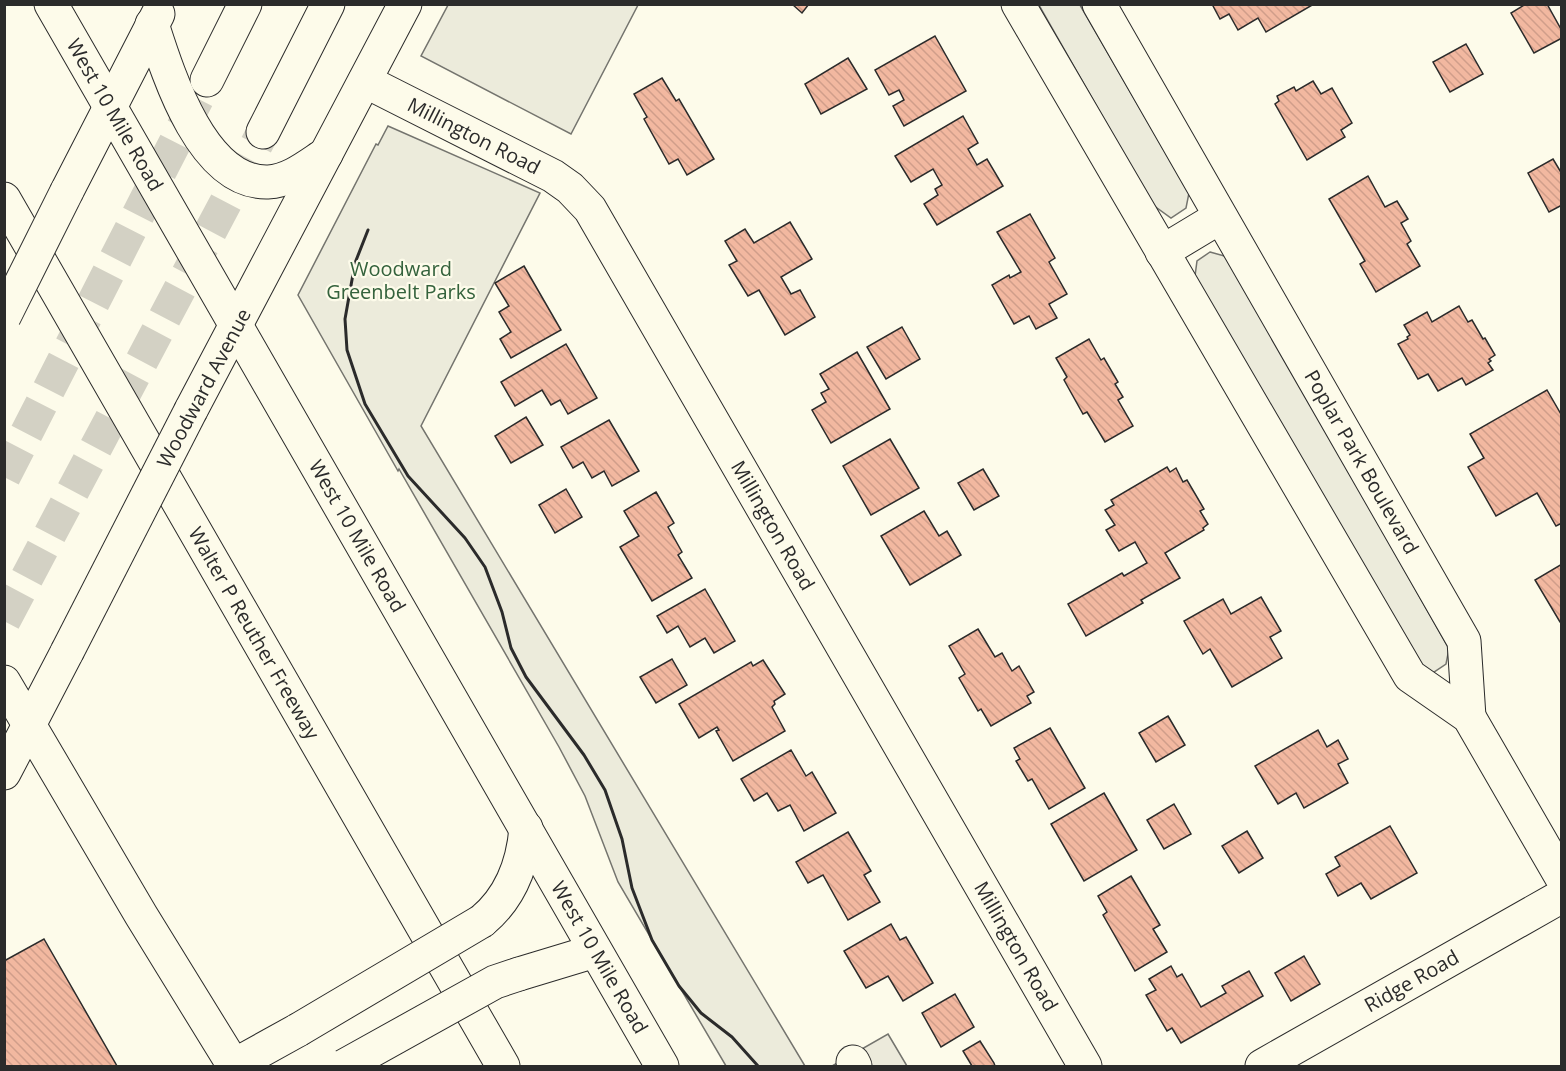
<svg xmlns="http://www.w3.org/2000/svg" width="1566" height="1071" viewBox="0 0 1566 1071" font-family="'Open Sans',sans-serif">
  <defs>
    <pattern id="building-back-hatch" width="6" height="6" patternUnits="userSpaceOnUse" patternTransform="scale(1.5)"><rect width="6" height="6" fill="#f2b8a0"/><path d="M-1 5l2 2M0 0l6 6M5-1l2 2" fill="none" stroke="#d09e8a"/></pattern>
  </defs>
  <rect width="100%" height="100%" fill="#fdfbea"/>
  <g fill="#ecebdb" stroke="#74746e" stroke-width="1.5">
    <polygon points="448,5 448,4 638,5 571,134 421,56"/>
    <polygon points="1039,5 1080,5 1189,193 1186,208 1171,218 1153,205"/>
    <polygon points="388,126 540,193 421,426 805,1066 726,1066 618,882 585,796 559,747 399,469 398,471 298,295 376,144 378,145"/>
    <polygon points="1210,252 1228,257 1449,649 1446,664 1431,674 1413,662 1195,276 1197,261"/>
  </g>
  <polygon fill="#eceadb" stroke="#74746e" stroke-width="1.5" points="888,1034 907,1066 832,1066"/>
  <g fill="url(#building-back-hatch)" stroke="#2b2b2b" stroke-width="1.5">
    <polygon points="792,4 809,4 802,13"/>
    <polygon points="1212,4 1314,4 1266,32 1258,18 1238,30 1229,14 1220,19"/>
    <polygon points="1526,4 1547,4 1562,31 1562,38 1534,53 1511,13"/>
    <polygon points="935,36 966,91 904,126 893,106 904,100 899,90 889,95 875,70"/>
    <polygon points="1466,44 1483,74 1450,92 1433,62"/>
    <polygon points="848,58 867,89 821,114 805,84"/>
    <polygon points="662,78 676,101 679,99 714,159 687,175 678,159 669,164 644,119 647,117 634,94"/>
    <polygon points="1313,81 1321,94 1332,88 1352,123 1341,130 1345,137 1307,160 1275,104 1279,101 1277,96 1294,87 1296,91"/>
    <polygon points="963,116 978,143 968,149 977,165 987,159 1003,186 937,225 924,204 938,195 935,189 942,185 933,169 911,182 895,156"/>
    <polygon points="1553,159 1562,174 1562,205 1549,212 1528,173"/>
    <polygon points="1368,176 1385,207 1397,201 1408,219 1401,223 1411,241 1407,244 1420,266 1376,292 1360,264 1365,261 1329,199"/>
    <polygon points="1030,214 1055,258 1049,262 1067,294 1049,304 1057,318 1036,329 1029,316 1014,324 992,285 1009,275 1010,278 1021,272 997,232"/>
    <polygon points="790,222 812,259 781,277 791,294 800,290 815,317 785,335 759,290 748,296 729,265 737,261 725,241 745,229 754,243"/>
    <polygon points="524,266 561,330 511,358 500,339 511,332 499,312 509,306 495,283"/>
    <polygon points="1459,306 1468,322 1472,320 1483,339 1485,338 1495,355 1489,359 1491,361 1488,363 1493,370 1466,385 1462,378 1438,391 1428,374 1418,379 1398,344 1408,339 1407,337 1410,335 1404,325 1427,312 1432,322"/>
    <polygon points="902,327 920,359 886,379 867,347"/>
    <polygon points="1089,339 1101,360 1104,358 1118,382 1115,384 1123,397 1118,400 1133,426 1105,442 1087,412 1083,414 1064,380 1067,377 1056,358"/>
    <polygon points="566,344 597,398 568,414 560,400 551,405 542,390 515,406 501,382"/>
    <polygon points="857,352 890,409 831,443 812,410 826,402 821,393 829,389 820,374"/>
    <polygon points="1547,390 1562,416 1562,523 1556,526 1537,493 1496,516 1468,467 1484,458 1470,434"/>
    <polygon points="526,417 543,445 511,463 495,436"/>
    <polygon points="609,420 639,471 612,486 604,471 592,478 583,462 573,468 561,447"/>
    <polygon points="890,439 919,488 871,515 843,466"/>
    <polygon points="1167,467 1170,472 1176,468 1183,482 1187,480 1204,509 1200,511 1208,524 1203,528 1204,530 1165,553 1180,578 1141,600 1143,603 1086,636 1068,604 1122,573 1124,576 1147,563 1135,542 1119,551 1106,530 1115,525 1105,510 1114,505 1111,500"/>
    <polygon points="983,469 999,496 974,510 958,483"/>
    <polygon points="566,489 582,517 555,533 539,505"/>
    <polygon points="656,492 674,523 668,527 682,552 678,555 692,578 652,601 620,547 639,536 624,511"/>
    <polygon points="924,511 939,536 947,531 961,555 910,585 881,536"/>
    <polygon points="1562,564 1562,622 1560,622 1535,580"/>
    <polygon points="705,589 735,641 714,653 705,638 690,647 678,626 667,633 657,616"/>
    <polygon points="1261,597 1281,631 1270,637 1282,658 1232,687 1210,649 1203,654 1184,621 1223,599 1231,614"/>
    <polygon points="978,629 995,657 1002,653 1012,671 1019,666 1034,692 1027,696 1031,703 991,726 981,709 978,711 959,678 965,674 949,646"/>
    <polygon points="672,659 687,685 656,703 640,677"/>
    <polygon points="763,660 785,694 774,701 775,704 772,707 785,731 733,761 716,731 719,730 717,727 699,738 679,704 751,662 753,666"/>
    <polygon points="1168,716 1185,745 1156,762 1139,733"/>
    <polygon points="1050,728 1085,788 1049,809 1032,779 1028,781 1016,761 1020,759 1014,748"/>
    <polygon points="1318,730 1327,747 1338,740 1348,759 1338,764 1348,783 1304,808 1296,793 1278,804 1255,766"/>
    <polygon points="791,750 806,776 812,772 836,813 804,831 790,805 778,811 767,793 754,801 741,779"/>
    <polygon points="1104,793 1137,850 1084,881 1051,824"/>
    <polygon points="1174,804 1191,834 1164,849 1147,820"/>
    <polygon points="1390,826 1417,873 1371,899 1361,883 1338,896 1326,874 1340,866 1335,857"/>
    <polygon points="1247,831 1263,858 1239,873 1222,846"/>
    <polygon points="848,832 871,871 864,875 880,902 848,920 823,875 808,883 796,862"/>
    <polygon points="1131,876 1160,925 1153,929 1167,952 1135,971 1103,915 1107,912 1098,896"/>
    <polygon points="891,924 900,940 906,937 933,983 903,1001 888,976 866,988 844,951"/>
    <polygon points="44,939 117,1066 4,1066 4,961"/>
    <polygon points="1304,956 1320,984 1291,1001 1275,973"/>
    <polygon points="1171,966 1177,977 1182,974 1201,1007 1226,993 1222,986 1249,971 1263,996 1181,1043 1172,1028 1167,1031 1146,995 1156,990 1149,979"/>
    <polygon points="955,994 974,1027 941,1047 922,1013"/>
    <polygon points="980,1041 994,1063 995,1066 972,1066 963,1051"/>
  </g>
  <g fill="none" stroke-linecap="round" stroke-linejoin="round">
    <g stroke="#d3d1c4" stroke-width="33" stroke-dasharray="33 16" stroke-linecap="butt">
      <polyline points="4,477 207,80"/>
      <polyline points="4,621 263,132"/>
    </g>
    <g stroke="#2b2b2b" stroke-width="35">
      <g id="minor">
        <polyline points="1018,4 1410,676 1469,717 1562,878"/>
        <path id="s1" d="M1099,4L1464,641L1469,717"/>
        <path id="s2" d="M365,81L553,176L570,188L590,209L1085,1066"/>
        <polyline points="1162,252 1220,217"/>
        <polyline points="853,1062 855,1066"/>
        <path id="s3" d="M1262,1066L1562,896"/>
      </g>
    </g>
    <g stroke="#2b2b2b" stroke-width="35">
      <g id="major">
        <path id="s4" d="M51,4L662,1066"/>
        <path d="M152,24C168,74 202,184 268,182C290,181 309,165 326,154"/>
        <polyline points="207,80 245,4"/>
        <polyline points="263,132 328,4"/>
        <polyline points="67,191 158,14"/>
        <polyline points="191,410 405,4"/>
        <polyline points="4,682 141,915 234,1066"/>
        <polyline points="4,773 67,652"/>
        <path d="M482,921C511,897 523,864 526,828"/>
        <polyline points="519,974 595,951"/>
        <polyline points="233,1066 298,1030"/>
      </g>
    </g>
    <g stroke="#2b2b2b" stroke-width="35">
      <g id="highway">
        <path id="s5" d="M4,199L503,1066"/>
      </g>
    </g>
    <use href="#minor" stroke="#fdfbea" stroke-width="33"/>
    <use href="#major" stroke="#fdfbea" stroke-width="33"/>
    <use href="#highway" stroke="#fdfbea" stroke-width="33"/>
    <g stroke="#2b2b2b" stroke-width="35" stroke-linecap="butt">
      <g id="major-bridge">
        <polyline points="4,317 67,191"/>
        <polyline points="67,652 191,410"/>
        <polyline points="298,1030 482,921"/>
        <polyline points="344,1066 495,982 519,974"/>
      </g>
    </g>
    <use href="#major-bridge" stroke="#fdfbea" stroke-width="33"/>
    <polyline stroke="#2b2b2b" stroke-width="3" points="368,230 355,263 345,319 347,350 365,404 408,476 465,538 485,567 502,612 511,648 526,677 584,755 605,790 622,839 632,888 652,940 679,986 701,1013 732,1037 758,1066"/>
  </g>
  <g text-anchor="middle" stroke-width="4.5" stroke-linejoin="round" paint-order="stroke">
    <g font-size="20" fill="#2b2b2b" stroke="#fdfbea">
      <text dy="7" stroke="none"><textPath href="#s4" startOffset="128">West 10 Mile Road</textPath></text>
      <text dy="7" stroke="none"><textPath href="#s2" startOffset="122">Millington Road</textPath></text>
      <text transform="translate(204 388) rotate(-62)" y="7">Woodward Avenue</text>
      <text dy="7" stroke="none"><textPath href="#s1" startOffset="528">Poplar Park Boulevard</textPath></text>
      <text dy="7" stroke="none"><textPath href="#s2" startOffset="626">Millington Road</textPath></text>
      <text dy="7" stroke="none"><textPath href="#s4" startOffset="614">West 10 Mile Road</textPath></text>
      <text dy="7" stroke="none"><textPath href="#s5" startOffset="501">Walter P Reuther Freeway</textPath></text>
      <text dy="7" stroke="none"><textPath href="#s2" startOffset="1112">Millington Road</textPath></text>
      <text dy="7" stroke="none"><textPath href="#s4" startOffset="1100">West 10 Mile Road</textPath></text>
      <text dy="7" stroke="none"><textPath href="#s3" startOffset="172">Ridge Road</textPath></text>
    </g>
    <g font-size="20" fill="#34623c" stroke="#fdfbea">
      <text x="401" y="276">Woodward<tspan x="401" dy="23">Greenbelt Parks</tspan></text>
    </g>
  </g>
  <rect width="1566" height="1071" fill="none" stroke="#2b2b2b" stroke-width="12"/>
</svg>
